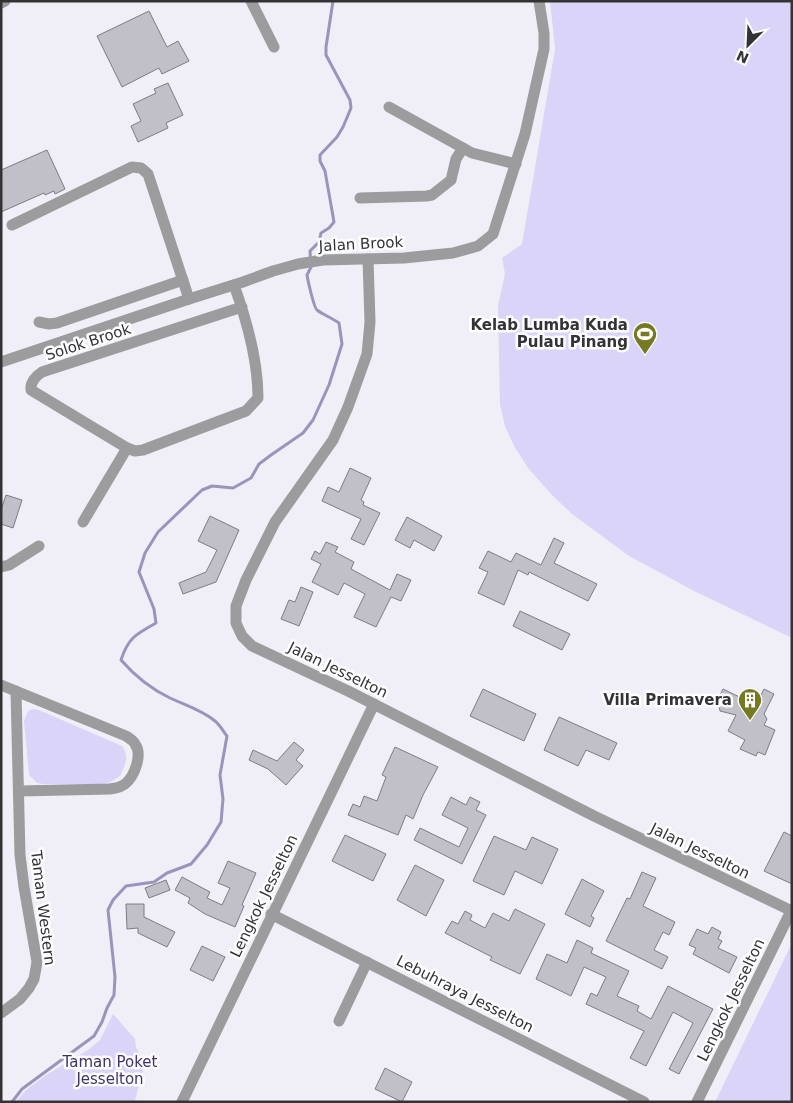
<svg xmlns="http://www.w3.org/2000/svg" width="793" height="1103" viewBox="0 0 793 1103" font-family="'DejaVu Sans',sans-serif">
  <rect width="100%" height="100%" fill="#f0eff7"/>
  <g fill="#dad5f8">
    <polygon points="550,1 792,1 792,638 694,591 629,556 572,514 551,494 528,468 514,446 505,426 500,405 498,306 505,274 502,258 522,244 555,49"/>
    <path d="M33,709L39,710L122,746C130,757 125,765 120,776L107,784H43L37,783L29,775L24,721L28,711Z"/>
    <polygon points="792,942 792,1102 715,1102 792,943"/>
    <polygon points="113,1014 135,1039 136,1047 145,1064 135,1100 138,1102 16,1102 25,1091 46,1075 88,1050 100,1040"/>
  </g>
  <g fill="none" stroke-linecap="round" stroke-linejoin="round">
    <path stroke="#9a94bc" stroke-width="3" d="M12,1102L22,1089L94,1036L102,1022L107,1008L114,995L115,977L108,910L113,900L126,886L154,882L167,873L191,864L207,845L221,822L223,799L220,775L227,736C223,731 220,725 215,721C202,710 185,705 170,698C151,689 135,676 121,660C128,638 136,634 156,623L154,609L139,572L145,553L158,532L202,490L212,486L233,488L251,478L259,464L271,455L303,433L313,420L329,385L342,344L339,323C332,318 322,314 317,310C314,308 308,281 307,275L311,267L310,251L319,242L321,233L329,228L334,222L325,171L320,161V155L337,137L343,127L351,108L350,100L326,55V47L333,1"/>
  </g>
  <g fill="#c1c0c8" stroke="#7d7c84">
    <polygon points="149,11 167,47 178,41 189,61 162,74 159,68 122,87 97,36"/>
    <polygon points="168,83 183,115 166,123 168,128 138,142 131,126 141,121 133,104 156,93 154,89"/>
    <polygon points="47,150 65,189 55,194 54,191 45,195 44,193 1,212 1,170"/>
    <polygon points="350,468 371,478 361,500 364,502 363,505 380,513 364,545 351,539 361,519 322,501 328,487 339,492"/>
    <polygon points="6,495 22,500 13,528 1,524 1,510"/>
    <polygon points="210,516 239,530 216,582 183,594 179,583 206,572 217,550 198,541"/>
    <polygon points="407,517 442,536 434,551 414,540 410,548 395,540"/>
    <polygon points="554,538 564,543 554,563 597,584 588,601 529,572 528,575 518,570 504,605 478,593 488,572 479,568 488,551 511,562 516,553 541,565"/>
    <polygon points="326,542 338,547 335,552 354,562 351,569 390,590 397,574 411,580 401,601 391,597 376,627 354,617 365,594 344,583 338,595 312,582 321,564 311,559 315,551 320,554"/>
    <polygon points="301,587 313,592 299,626 281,619 289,600 295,602"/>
    <polygon points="520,611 570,634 562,650 513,626"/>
    <polygon points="483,689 536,714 524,741 470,716"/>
    <polygon points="723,689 756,705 764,689 774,694 764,714 767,719 764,725 775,730 765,755 758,752 756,756 740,749 745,740 728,731 736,715 720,711 719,705 722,698 719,697"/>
    <polygon points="559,717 617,743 609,760 586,750 578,766 544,750"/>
    <polygon points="294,742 304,750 296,760 303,766 286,785 268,769 249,760 253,750 277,761"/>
    <polygon points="395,747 438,767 423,795 413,819 406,815 398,835 348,815 353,804 360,807 364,796 377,801 386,777 382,775"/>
    <polygon points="451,797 466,805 470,797 480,802 476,810 486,815 462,864 414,840 420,828 459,847 468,828 442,815"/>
    <polygon points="784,832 792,836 792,884 764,871"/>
    <polygon points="345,835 386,854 373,881 332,861"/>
    <polygon points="494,836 526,850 532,837 558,849 542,884 515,871 504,895 473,881"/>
    <polygon points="228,861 256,873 242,905 244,906 235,927 205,914 188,903 190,898 175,890 182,877 210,892 207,898 222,905 230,888 218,883"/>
    <polygon points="415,865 444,880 426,916 397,900"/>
    <polygon points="642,872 656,878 643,906 675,922 669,935 663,932 654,950 668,957 662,969 606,941 627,898 630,899"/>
    <polygon points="582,879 604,891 591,916 594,918 590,927 565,914"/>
    <polygon points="166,880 170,890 149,898 145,888"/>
    <polygon points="126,904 144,904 144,917 175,932 167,947 138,933 138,928 127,929"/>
    <polygon points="515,909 545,924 520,974 490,960 492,957 445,933 452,921 458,924 465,911 472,915 470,920 485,928 493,913 509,921"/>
    <polygon points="712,927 721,932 718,939 722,941 718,948 737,957 729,973 693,954 696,948 689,945 697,929 708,934"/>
    <polygon points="577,940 593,948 591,953 629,971 617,996 639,1006 637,1011 651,1019 668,986 713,1009 679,1074 669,1069 693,1023 673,1012 646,1066 630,1058 644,1031 586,1004 591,993 597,996 606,977 584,967 571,996 536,979 547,954 567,963"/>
    <polygon points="202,946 225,957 213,981 190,970"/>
    <polygon points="385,1068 412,1082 402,1102 375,1089"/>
  </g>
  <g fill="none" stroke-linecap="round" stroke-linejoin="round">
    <g stroke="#9c9c9f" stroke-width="11">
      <polyline points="251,1 274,47"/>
      <polyline points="1,3 5,1"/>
      <polyline points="389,107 472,153 516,164"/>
      <polyline points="360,198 427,196 432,195 451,180 456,159 463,148"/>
      <polyline points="12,225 132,167 141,168 148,174 189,299"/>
      <polyline points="368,259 370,322 367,354 348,407 333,440 275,522 246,580 236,606 236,623 242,636 252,646 348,691 594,816 792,911"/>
      <path d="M234,285C247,321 258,360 258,398L246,411L143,450L135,451L127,448L31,390C30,382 36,376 42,372L242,307"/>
      <polyline points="39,322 49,324 57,323 183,280"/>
      <polyline points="1,362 189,299 243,282 273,271 298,264 323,260 404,258 453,253 478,246 493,234 525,134 544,49 544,33 539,1"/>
      <polyline points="83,522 127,448"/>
      <polyline points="1,567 9,565 39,546"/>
      <path d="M1,685L126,736C129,738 134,741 135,744C143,755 134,777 125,784C120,788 115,788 110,789L19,791"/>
      <polyline points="271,914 644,1102"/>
      <polyline points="1,1013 20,999 29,988 34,979 37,962 24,887 20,855 16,691"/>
      <polyline points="339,1021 367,962"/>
      <polyline points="182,1102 374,704"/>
      <polyline points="697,1102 791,911"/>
    </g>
  </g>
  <defs>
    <g id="stadium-pin" transform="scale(1.25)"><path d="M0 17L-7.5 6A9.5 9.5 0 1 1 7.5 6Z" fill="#767921" stroke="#fefdff"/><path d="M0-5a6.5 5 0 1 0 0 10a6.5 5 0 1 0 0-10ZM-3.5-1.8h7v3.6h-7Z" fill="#fff"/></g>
    <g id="building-pin" transform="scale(1.25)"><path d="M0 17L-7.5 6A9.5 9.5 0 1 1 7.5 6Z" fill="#767921" stroke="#fefdff"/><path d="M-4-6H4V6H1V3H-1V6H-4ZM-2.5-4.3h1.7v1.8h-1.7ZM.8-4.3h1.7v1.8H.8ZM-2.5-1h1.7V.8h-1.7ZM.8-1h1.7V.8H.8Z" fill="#fff"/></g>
  </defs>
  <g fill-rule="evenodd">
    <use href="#stadium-pin" x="645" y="334"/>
    <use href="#building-pin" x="750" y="700"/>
  </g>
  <g text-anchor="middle" stroke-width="5" stroke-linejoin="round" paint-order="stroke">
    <g font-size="15" fill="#333235" stroke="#fefdff">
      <text transform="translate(361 244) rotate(-3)" y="5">Jalan Brook</text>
      <text transform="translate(88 342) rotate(-18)" y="5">Solok Brook</text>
      <text transform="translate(338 670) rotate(26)" y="5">Jalan Jesselton</text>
      <text transform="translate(700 851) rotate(26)" y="5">Jalan Jesselton</text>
      <text transform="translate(264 896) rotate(-64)" y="5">Lengkok Jesselton</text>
      <text transform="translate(43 908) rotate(83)" y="5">Taman Western</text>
      <text transform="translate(465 994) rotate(27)" y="5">Lebuhraya Jesselton</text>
      <text transform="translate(731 1000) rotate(-64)" y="5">Lengkok Jesselton</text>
    </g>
    <g font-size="15" font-weight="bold" fill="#333235" stroke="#fefdff" text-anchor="end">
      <text x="628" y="330">Kelab Lumba Kuda<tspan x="628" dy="17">Pulau Pinang</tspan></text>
      <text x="732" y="705">Villa Primavera</text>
    </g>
    <g font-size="15" fill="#3e3266" stroke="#fefdff">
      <text x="110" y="1067">Taman Poket<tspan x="110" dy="17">Jesselton</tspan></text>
    </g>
  </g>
  <rect width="793" height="1103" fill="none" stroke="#333235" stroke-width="5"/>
  <g transform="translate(748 45) rotate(204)" stroke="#fefdff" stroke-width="4" paint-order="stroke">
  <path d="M0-4L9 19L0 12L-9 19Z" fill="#333235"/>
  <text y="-8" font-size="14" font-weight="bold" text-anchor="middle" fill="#333235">N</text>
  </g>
</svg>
